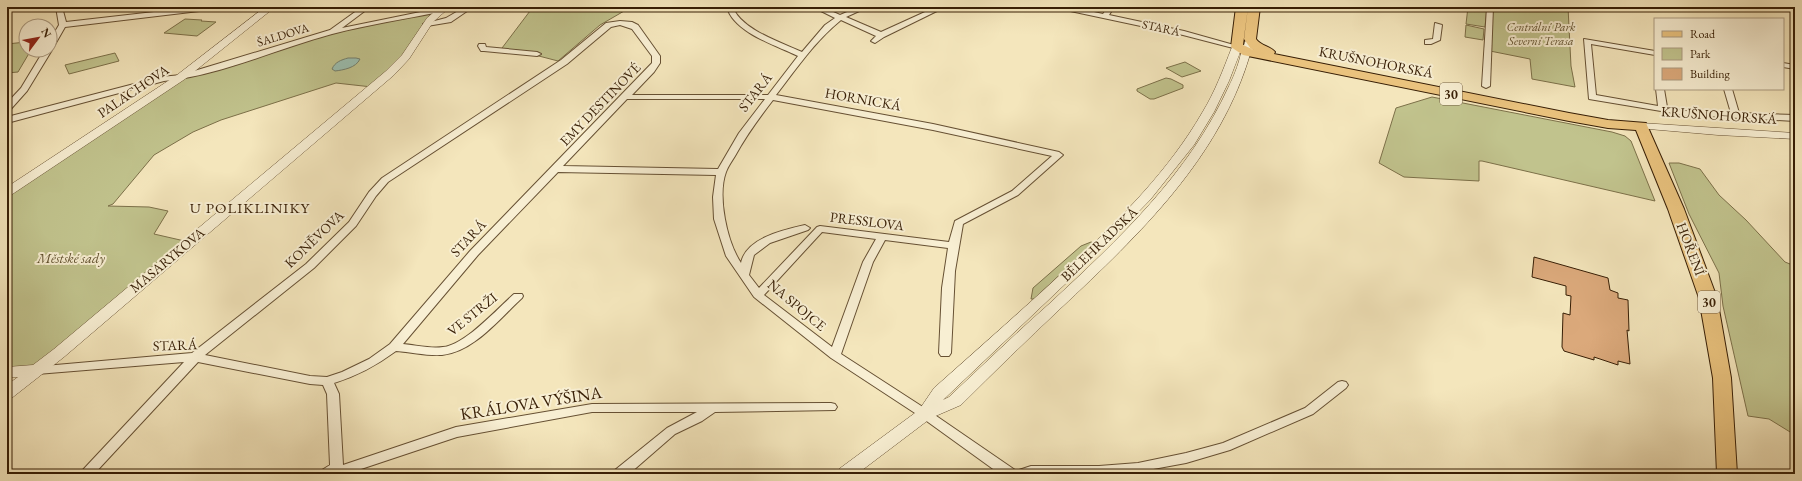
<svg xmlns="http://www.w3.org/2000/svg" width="1802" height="481" viewBox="0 0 1802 481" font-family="'EB Garamond',serif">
  <rect width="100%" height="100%" fill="#f4e6bc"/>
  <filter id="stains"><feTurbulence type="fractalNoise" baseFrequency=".005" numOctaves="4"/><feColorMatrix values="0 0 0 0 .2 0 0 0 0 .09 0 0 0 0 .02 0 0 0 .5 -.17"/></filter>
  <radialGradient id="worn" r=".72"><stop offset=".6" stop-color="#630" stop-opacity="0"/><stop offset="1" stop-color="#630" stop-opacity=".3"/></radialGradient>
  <g fill="#c1c38d" stroke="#7c7049">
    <polygon points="533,7 631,7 600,25 558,61 535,55 499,52"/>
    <polygon points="1468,7 1487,7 1485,27 1466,24"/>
    <polygon points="1493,7 1568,7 1571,66 1575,87 1532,79 1530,59 1490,51"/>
    <polygon points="440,10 406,57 372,87 336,83 221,120 193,132 154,155 113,204 108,206 149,207 168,211 154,234 189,242 37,370 7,372 7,192 181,77 331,32"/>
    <polygon points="185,19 202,20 201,21 216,22 197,36 164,33"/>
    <polygon points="1466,25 1484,29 1483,40 1465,37"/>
    <polygon points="26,42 26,50 31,50 18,72 7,73 7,44"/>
    <polygon points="115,53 119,61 69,74 65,65"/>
    <polygon points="1185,62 1201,71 1182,77 1166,68"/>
    <polygon points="1166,78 1171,79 1183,85 1183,88 1154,99 1150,99 1137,91 1137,89"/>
    <polygon points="1432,97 1612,132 1625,136 1631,141 1655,201 1482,161 1479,161 1479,181 1404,177 1379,163 1396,108"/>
    <polygon points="1669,163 1679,163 1700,169 1719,195 1746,220 1785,262 1795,266 1795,435 1769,419 1748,416 1723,306 1719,273 1689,214"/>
    <polygon points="1091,242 1094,243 1034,299 1031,299 1033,288 1081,246"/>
  </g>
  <path fill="#9cc0b1" stroke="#747f6c" d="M348,58H356L360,59C356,68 343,70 335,71L332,69C335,62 341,60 348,58Z"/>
  <polygon fill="#dba97b" stroke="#371e05" points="1534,257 1608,278 1610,290 1618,293 1618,298 1628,300 1629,331 1627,330 1630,364 1618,361 1618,365 1594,357 1594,360 1564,351 1562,347 1563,313 1570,315 1571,296 1566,295 1566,286 1532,277"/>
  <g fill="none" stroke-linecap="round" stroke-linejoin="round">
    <g stroke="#665033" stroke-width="2">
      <g id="minor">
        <polygon points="56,7 62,7 66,22 198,7 219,7 216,9 65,27 53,48 50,48 50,40 59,25"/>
        <path d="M362,7H370L342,28L440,8L443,10L440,12C404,19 367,25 332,34C276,49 222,75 164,81L7,123V117L161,77L181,75L204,68L330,30Z"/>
        <polygon points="465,7 473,7 451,22 427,26 423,24 446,18"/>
        <path d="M727,7H733C740,29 782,43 802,52L825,25L835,18L813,7H822L840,15L859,7H868L846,17L881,32L936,7H945L884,37L875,43L871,41L876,36L841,20C815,41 796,69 776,95L933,124L1059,152L1063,155L1018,195L963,224L955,271L951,353L949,356H941L939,353L942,288L948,248L885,240L873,262L841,354L929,411L1015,470L1017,474H1000L921,417L831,358L754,297L726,256L714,219L713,197L716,175L558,172L478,255L403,344C416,345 430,349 443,347C465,345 498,308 514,294H522L523,296L522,298C500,318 474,352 442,355C427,356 411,352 396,351C377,365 357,376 334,383L339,394L343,465L456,427L592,404L831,403L835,404L837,407L835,410L715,412L702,421L675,434L629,474H613L615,470L667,428L697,412H592L457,437L355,471L350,474H320L322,470L330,465L327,394L323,385L310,384L198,362L94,474H79L184,362L37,374L33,373L31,370L33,367L192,353L306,264L349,222L369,192L382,178L561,60L606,23L620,21L632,22L638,25L660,56V63L654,72L632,95H768L798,56C777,46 733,32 727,7ZM620,25L632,29L652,56V63L470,251L390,344L369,359L342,372L327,377L310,376L205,355L314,268L356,226L376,196L388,182L567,64L611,27ZM627,99H765L739,133L718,169L563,166ZM773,100L933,130L1052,156L1012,191L955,221L949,242L820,226L817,227L759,288L749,275L754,255L770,243L808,230L810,228L805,225C783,230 746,238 741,263C727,242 717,196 726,172C728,166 732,161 735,156C746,136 759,118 773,100ZM822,232L876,239L863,262L832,347L764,295Z"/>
        <polygon points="1058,7 1071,7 1103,14 1108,7 1114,7 1109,15 1184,31 1241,47 1237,49 1183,35 1061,9"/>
        <polygon points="1487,7 1493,7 1490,86 1486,88 1482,86"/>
        <polygon points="1435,23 1442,25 1440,40 1431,44 1425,44 1425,40 1433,39"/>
        <polygon points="1584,39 1655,51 1655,55 1591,44 1596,95 1658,106 1656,89 1664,89 1667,107 1685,111 1731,113 1724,89 1732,89 1739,113 1795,115 1795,121 1685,115 1589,99"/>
        <polygon points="479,44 485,44 486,47 537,52 541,54 537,56 484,51 481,51 478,46"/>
        <polygon points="50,48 52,50 27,91 10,110 7,110 7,103 21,88 44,50 50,50"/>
        <polygon points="1783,63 1795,65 1795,69 1783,67"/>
        <polygon points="1342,381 1346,382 1348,385 1346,388 1313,414 1230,450 1186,463 1126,474 1017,474 1019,470 1031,466 1099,466 1138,463 1186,453 1223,443 1305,408 1338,382"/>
      </g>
    </g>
    <g stroke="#665033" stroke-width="1">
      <g id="tertiary">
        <polygon points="265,7 275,7 185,79 11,195 7,196 7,187 177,75"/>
        <polygon points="440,7 450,7 433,22 409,59 394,75 64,357 13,397 7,399 7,385 18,377 7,377 7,367 33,365 54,349 386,71 402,55 427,18"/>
        <path d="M1250,36L1255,39L1253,46L1256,48L1251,51C1221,157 1140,234 1061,308C1027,340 994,372 961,405L931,418L857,474H836L839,469L919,410L934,388C981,346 1028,305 1074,262C1122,217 1169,170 1202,113C1215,92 1223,70 1232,47L1237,44L1244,45L1247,37ZM1241,50C1242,56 1233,79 1229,86C1189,174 1119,239 1049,304C1015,334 982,366 949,397L943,400L1100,251L1150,200L1194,145L1214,112L1229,81Z"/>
        <polygon points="1641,123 1795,133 1795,139 1718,135 1637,128 1635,126"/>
      </g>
    </g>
    <g stroke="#371e05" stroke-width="2">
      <path id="primary" d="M1236,7H1248L1243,45L1254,50L1251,49L1244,39L1248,7H1260L1256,39C1261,46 1270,46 1275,52L1274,54L1569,113L1608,120L1646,123L1684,209L1717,298L1731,378L1737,474H1717L1713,378L1699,298L1668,209L1636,130L1608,128L1569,121L1243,55L1231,47Z"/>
    </g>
    <use href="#minor" fill="#f8efd3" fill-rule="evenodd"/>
    <use href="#tertiary" fill="#f8efd3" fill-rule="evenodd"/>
    <use href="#primary" fill="#eac37e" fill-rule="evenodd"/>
  </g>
  <g text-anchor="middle" stroke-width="4" stroke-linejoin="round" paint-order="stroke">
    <g font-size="12" font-style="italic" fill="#60502e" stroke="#f8efd3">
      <text x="1541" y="31">Centrální Park<tspan x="1541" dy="14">Severní Terasa</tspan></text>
    </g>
    <g font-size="12" fill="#371e05" stroke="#f8efd3">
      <text transform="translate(1161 28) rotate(12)" y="4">STARÁ</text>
      <text transform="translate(283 35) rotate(-17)" y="4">ŠALDOVA</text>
    </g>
    <g fill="#f8efd3" stroke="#715d43" stroke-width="1">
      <rect x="1440" y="83" width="22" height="22" rx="3"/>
      <rect x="1698" y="291" width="22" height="22" rx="3"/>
    </g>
    <g font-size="13" font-weight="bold" fill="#371e05">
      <text x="1451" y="99">30</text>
      <text x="1709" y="307">30</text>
    </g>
    <g font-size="14" fill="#371e05" stroke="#f8efd3">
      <text transform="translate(1376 62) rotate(11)" y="5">KRUŠNOHORSKÁ</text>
      <text transform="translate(133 91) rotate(-34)" y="5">PALACHOVA</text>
      <text transform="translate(755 92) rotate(-52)" y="5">STARÁ</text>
      <text transform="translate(863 99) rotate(10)" y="5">HORNICKÁ</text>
      <text transform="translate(600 104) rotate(-46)" y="5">EMY DESTINOVÉ</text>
      <text transform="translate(1719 115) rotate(4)" y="5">KRUŠNOHORSKÁ</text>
      <text transform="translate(867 221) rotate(7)" y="5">PRESSLOVA</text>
      <text transform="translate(468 238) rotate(-47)" y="5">STARÁ</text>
      <text transform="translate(314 239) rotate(-44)" y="5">KONĚVOVA</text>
      <text transform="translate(1099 244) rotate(-44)" y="5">BĚLEHRADSKÁ</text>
      <text transform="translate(1691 249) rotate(69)" y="5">HOŘENÍ</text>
      <text transform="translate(167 260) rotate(-40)" y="5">MASARYKOVA</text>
      <text transform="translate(797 305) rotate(40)" y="5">NA SPOJCE</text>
      <text transform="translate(472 314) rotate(-39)" y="5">VE STRŽI</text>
      <text transform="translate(175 345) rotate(-2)" y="5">STARÁ</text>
    </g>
    <g font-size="14" font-style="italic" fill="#60502e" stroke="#f8efd3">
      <text x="71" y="263">Městské sady</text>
    </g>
    <g font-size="15" letter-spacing="1" fill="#371e05" stroke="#f8efd3">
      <text x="250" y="213">U POLIKLINIKY</text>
    </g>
    <g font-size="17" fill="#371e05" stroke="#f8efd3">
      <text transform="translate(531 403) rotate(-9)" y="6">KRÁLOVA VÝŠINA</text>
    </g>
  </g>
  <rect width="1802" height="481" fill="none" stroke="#f4e6bc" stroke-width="24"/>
  <rect x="8" y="8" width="1786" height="465" fill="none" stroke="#371e05" stroke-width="2"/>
  <rect x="12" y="12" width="1778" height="457" fill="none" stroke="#371e05"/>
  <rect x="1654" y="18" width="130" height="72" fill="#f8efd3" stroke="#ab9b81"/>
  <rect x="1662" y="31" width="20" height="6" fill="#eac37e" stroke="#ab9b81"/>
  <text x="1690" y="38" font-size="12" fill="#371e05">Road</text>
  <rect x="1662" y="48" width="20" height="12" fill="#c1c38d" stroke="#ab9b81"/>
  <text x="1690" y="58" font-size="12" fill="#371e05">Park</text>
  <rect x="1662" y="68" width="20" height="12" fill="#dba97b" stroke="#ab9b81"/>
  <text x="1690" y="78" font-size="12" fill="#371e05">Building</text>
  <g transform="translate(38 38) rotate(58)"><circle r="19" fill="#f8efd3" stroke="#ab9b81"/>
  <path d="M0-3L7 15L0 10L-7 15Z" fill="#8f2418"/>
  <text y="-6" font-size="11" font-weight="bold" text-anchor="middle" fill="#371e05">N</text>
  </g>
  <rect width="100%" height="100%" filter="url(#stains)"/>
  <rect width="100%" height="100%" fill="url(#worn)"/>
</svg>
